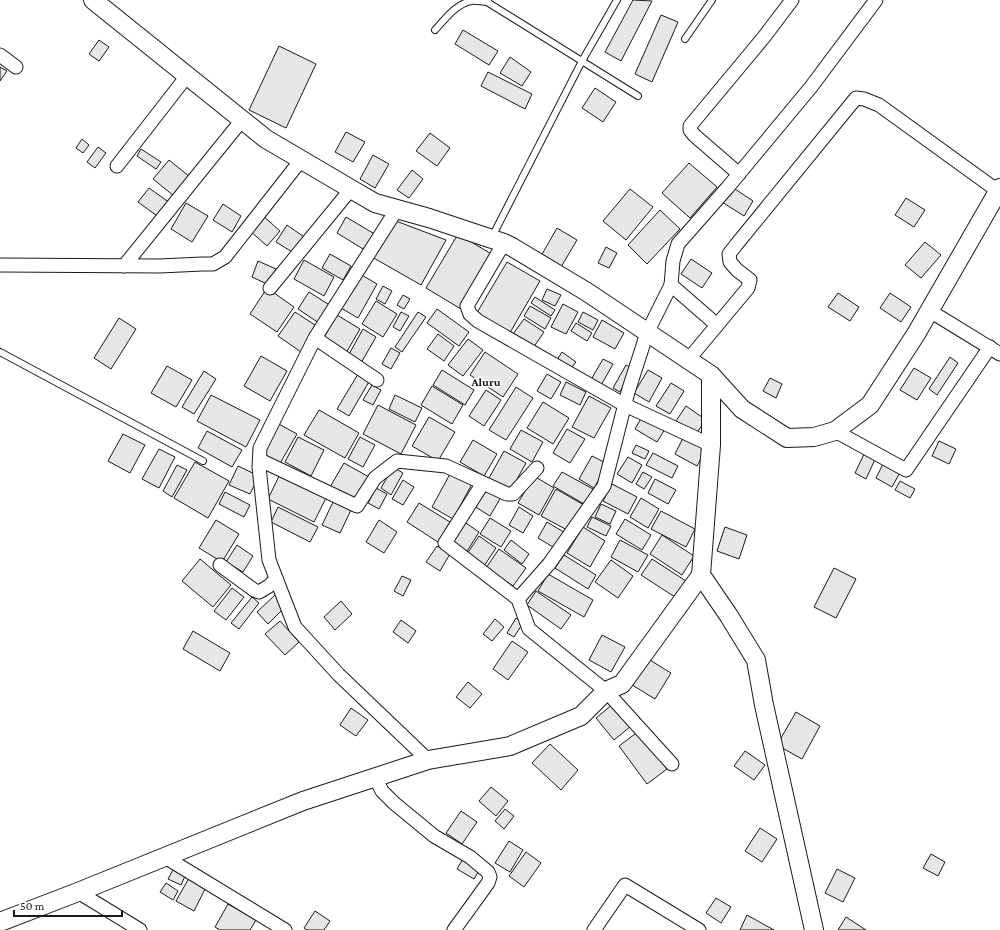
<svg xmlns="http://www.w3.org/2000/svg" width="1000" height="930" viewBox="0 0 1000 930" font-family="'Crimson Pro',serif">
  <rect width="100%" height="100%" fill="#fff"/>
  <g fill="#e6e6e6" stroke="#1a1a1a">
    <polygon points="633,0 652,1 621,61 605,52"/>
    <polygon points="661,15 678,22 652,82 635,74"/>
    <polygon points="463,30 498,51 489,65 455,44"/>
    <polygon points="99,40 109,47 99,61 89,54"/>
    <polygon points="279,46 316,64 286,128 249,110"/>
    <polygon points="510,57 531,72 522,86 500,73"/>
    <polygon points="0,67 7,71 0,81"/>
    <polygon points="488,72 532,94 525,109 481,86"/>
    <polygon points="595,88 616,102 603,122 582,108"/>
    <polygon points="346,132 365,142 353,162 335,152"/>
    <polygon points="430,133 450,148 437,166 416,151"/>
    <polygon points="82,139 89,145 83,153 76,148"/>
    <polygon points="98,147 106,153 95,168 87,162"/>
    <polygon points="141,149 161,162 156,169 137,156"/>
    <polygon points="373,155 389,164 375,188 360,179"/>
    <polygon points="169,160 190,177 174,196 153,179"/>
    <polygon points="689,163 717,187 690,218 662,193"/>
    <polygon points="412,170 423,179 409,198 397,190"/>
    <polygon points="732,187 753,201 744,216 722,202"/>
    <polygon points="149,188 170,203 160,218 138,202"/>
    <polygon points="630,189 653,207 626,240 603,221"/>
    <polygon points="906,198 925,210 914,227 895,215"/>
    <polygon points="186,203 208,216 192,242 171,229"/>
    <polygon points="223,204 241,216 232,232 213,220"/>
    <polygon points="660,210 680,229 647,264 628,245"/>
    <polygon points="261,214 280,231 267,246 248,229"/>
    <polygon points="346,217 378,236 368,252 337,233"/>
    <polygon points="396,221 446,240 421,285 372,257"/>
    <polygon points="287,225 307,239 297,255 276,242"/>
    <polygon points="557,228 577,240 561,267 541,256"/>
    <polygon points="458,234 493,255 461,309 426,288"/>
    <polygon points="925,242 941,255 921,278 905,265"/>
    <polygon points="606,247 617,253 609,268 598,263"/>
    <polygon points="330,254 351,266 343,280 322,268"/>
    <polygon points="691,259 712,273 702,288 681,274"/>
    <polygon points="304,260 334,277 324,296 294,279"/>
    <polygon points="258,261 276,269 269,285 252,277"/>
    <polygon points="507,262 540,281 508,336 475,316"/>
    <polygon points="360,274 377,284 358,318 341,308"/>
    <polygon points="383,286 392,291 385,304 376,299"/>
    <polygon points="267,288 294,307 277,332 250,314"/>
    <polygon points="547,289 561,295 555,306 542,300"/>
    <polygon points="309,292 331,306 319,323 298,309"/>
    <polygon points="838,293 859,307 850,321 828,307"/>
    <polygon points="890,293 911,307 901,322 880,308"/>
    <polygon points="403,295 410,299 404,309 397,305"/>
    <polygon points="535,297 555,310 551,316 531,303"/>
    <polygon points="376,301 397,314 383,337 362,324"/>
    <polygon points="563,304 578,312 566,334 551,327"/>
    <polygon points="530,306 551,318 545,329 524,316"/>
    <polygon points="437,309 469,332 459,346 427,323"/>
    <polygon points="295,312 318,327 301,352 278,336"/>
    <polygon points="401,312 409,316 400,331 393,327"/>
    <polygon points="418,312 426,317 402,352 395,347"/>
    <polygon points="583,312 598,320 593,330 578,322"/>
    <polygon points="337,315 360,329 346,353 323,339"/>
    <polygon points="119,318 136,329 111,369 94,358"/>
    <polygon points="524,319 544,332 533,348 513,334"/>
    <polygon points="602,320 624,333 615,349 593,337"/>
    <polygon points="576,323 592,333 587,341 571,331"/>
    <polygon points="363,329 376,337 361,363 348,356"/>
    <polygon points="438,334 454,346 444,361 427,349"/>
    <polygon points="468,339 483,350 463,376 448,365"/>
    <polygon points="391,348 400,353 391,369 382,364"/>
    <polygon points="485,352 518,374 503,397 470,375"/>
    <polygon points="562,352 576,362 568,372 555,363"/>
    <polygon points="261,356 287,371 270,401 244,386"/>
    <polygon points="950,357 958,363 937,395 929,389"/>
    <polygon points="603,359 613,364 599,389 589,383"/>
    <polygon points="626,365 632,368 620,392 613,388"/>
    <polygon points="167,366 192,380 176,407 151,393"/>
    <polygon points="914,368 931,378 917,400 900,390"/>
    <polygon points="442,370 474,390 465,405 433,385"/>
    <polygon points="648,370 662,378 649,402 634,393"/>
    <polygon points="204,371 216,379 194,414 182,407"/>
    <polygon points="358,374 370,380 349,416 337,409"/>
    <polygon points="547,374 561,382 551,399 537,391"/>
    <polygon points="770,378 782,384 776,398 763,391"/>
    <polygon points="566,382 586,392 580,405 560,395"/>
    <polygon points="671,383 684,391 670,414 656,406"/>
    <polygon points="372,385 381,390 373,405 363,400"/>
    <polygon points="432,386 463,405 452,424 421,405"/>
    <polygon points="516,387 533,398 506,440 489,430"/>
    <polygon points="486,390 501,400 484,426 469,416"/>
    <polygon points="211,395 260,420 246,447 197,421"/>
    <polygon points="395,395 422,408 415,422 389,409"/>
    <polygon points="589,396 611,408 594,438 572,427"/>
    <polygon points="543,402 569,418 553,444 527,428"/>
    <polygon points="378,405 416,425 401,454 363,434"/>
    <polygon points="686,406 706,420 695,435 676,421"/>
    <polygon points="319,410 359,433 345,458 304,435"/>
    <polygon points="643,415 665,429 657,442 635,429"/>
    <polygon points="429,417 455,432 438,461 412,446"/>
    <polygon points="277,423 297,434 279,465 260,455"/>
    <polygon points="567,429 585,439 570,463 553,453"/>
    <polygon points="521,430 543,442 532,462 510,449"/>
    <polygon points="207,431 242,450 232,467 198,448"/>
    <polygon points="123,434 145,445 130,473 108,461"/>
    <polygon points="684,436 707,448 697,466 675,454"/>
    <polygon points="298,437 324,450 311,476 285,462"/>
    <polygon points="360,437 375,445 363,467 348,459"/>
    <polygon points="473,440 497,454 484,476 460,462"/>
    <polygon points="939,441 956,449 949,464 932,456"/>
    <polygon points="636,445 649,451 645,459 632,453"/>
    <polygon points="159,449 175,457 159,488 142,479"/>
    <polygon points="866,450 877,455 866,479 855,473"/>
    <polygon points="504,451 526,463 511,490 489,478"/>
    <polygon points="653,453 678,466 672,478 646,465"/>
    <polygon points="592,456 608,464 594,488 579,479"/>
    <polygon points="628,457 642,465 632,483 617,474"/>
    <polygon points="885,460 902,469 892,487 876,478"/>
    <polygon points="195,462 229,481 208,518 174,498"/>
    <polygon points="344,463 369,477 355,501 330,487"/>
    <polygon points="177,465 187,470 172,497 163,491"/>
    <polygon points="238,466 259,476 250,494 229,485"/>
    <polygon points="393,467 403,473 391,495 381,488"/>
    <polygon points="451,472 472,484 453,519 432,507"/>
    <polygon points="562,472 593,489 584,504 553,486"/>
    <polygon points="643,472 652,477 644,489 636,484"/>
    <polygon points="280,474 326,498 314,522 268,499"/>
    <polygon points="534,476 554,488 539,515 518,503"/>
    <polygon points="655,479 676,490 668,504 648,493"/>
    <polygon points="403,480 414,487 403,505 392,499"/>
    <polygon points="900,481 915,489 910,498 895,490"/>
    <polygon points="612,484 637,497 628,514 603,501"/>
    <polygon points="376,488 387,494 379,509 368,503"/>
    <polygon points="484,488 501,497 490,516 474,506"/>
    <polygon points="556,489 584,505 569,531 541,516"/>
    <polygon points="225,492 250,505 244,517 219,504"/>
    <polygon points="641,498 659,509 648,528 630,517"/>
    <polygon points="333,502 351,510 340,533 322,525"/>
    <polygon points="419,503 450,522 438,542 407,522"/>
    <polygon points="601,504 616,511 610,524 595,517"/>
    <polygon points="278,507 318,527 310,542 271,522"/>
    <polygon points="519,507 533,516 523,533 509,525"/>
    <polygon points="661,511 695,529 686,547 651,529"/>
    <polygon points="592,517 611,526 606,536 587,527"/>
    <polygon points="490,518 511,531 501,547 480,534"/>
    <polygon points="625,519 651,535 642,550 616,534"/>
    <polygon points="216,520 239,534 222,562 199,548"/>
    <polygon points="379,520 397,532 384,553 366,542"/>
    <polygon points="463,521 479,532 466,553 450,542"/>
    <polygon points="547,522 567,534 558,550 538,538"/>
    <polygon points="583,527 605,541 590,567 567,553"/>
    <polygon points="725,527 747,535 739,559 717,551"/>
    <polygon points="662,535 694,556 682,575 650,554"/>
    <polygon points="479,536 496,548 484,566 467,554"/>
    <polygon points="511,540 529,554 522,564 504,550"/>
    <polygon points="620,540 648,555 638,572 611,557"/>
    <polygon points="237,545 253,556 243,572 226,562"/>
    <polygon points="437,546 450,554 440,571 426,562"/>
    <polygon points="499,549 526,568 513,586 486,568"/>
    <polygon points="564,555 596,575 588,589 555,568"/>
    <polygon points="200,559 231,585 213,607 182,581"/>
    <polygon points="652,559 689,583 678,599 641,575"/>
    <polygon points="611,560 633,576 618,598 595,582"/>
    <polygon points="834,568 856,579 836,618 814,607"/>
    <polygon points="548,574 593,600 584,617 538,591"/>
    <polygon points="402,576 411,580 403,596 394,591"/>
    <polygon points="232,588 244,597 226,620 214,611"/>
    <polygon points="536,591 571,615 561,629 527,605"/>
    <polygon points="275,595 286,606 268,624 257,612"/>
    <polygon points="252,597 259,603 239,629 231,623"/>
    <polygon points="341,601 352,614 335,630 324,617"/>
    <polygon points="516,618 523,623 514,637 507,633"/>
    <polygon points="495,619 504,627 492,641 483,634"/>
    <polygon points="401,620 416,631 408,643 393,632"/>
    <polygon points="280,621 299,642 285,655 265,634"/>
    <polygon points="193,631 230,653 220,671 183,649"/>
    <polygon points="602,635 625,647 611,672 589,660"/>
    <polygon points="512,641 528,652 508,680 493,669"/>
    <polygon points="645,657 671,673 655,699 629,683"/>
    <polygon points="468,682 482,694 470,708 456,697"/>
    <polygon points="613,704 631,726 614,740 596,718"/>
    <polygon points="351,708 368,720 356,736 340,725"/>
    <polygon points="796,712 820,726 802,759 777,745"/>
    <polygon points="639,731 667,769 647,784 619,746"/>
    <polygon points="550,744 578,770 561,790 532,763"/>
    <polygon points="745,751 765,765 754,780 734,766"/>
    <polygon points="491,787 508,801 496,816 479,801"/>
    <polygon points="505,809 514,816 504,829 495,821"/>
    <polygon points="461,811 477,822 462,844 446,833"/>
    <polygon points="760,828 777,839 762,862 745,851"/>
    <polygon points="509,841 523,850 510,872 495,863"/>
    <polygon points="526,852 541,863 524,887 509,876"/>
    <polygon points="931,854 945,862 938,876 923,868"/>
    <polygon points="464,857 481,867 474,879 457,869"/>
    <polygon points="174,868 186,874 181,885 168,879"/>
    <polygon points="837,869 855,878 843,902 825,893"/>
    <polygon points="189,878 206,887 194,911 176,901"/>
    <polygon points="166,883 178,891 173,900 160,892"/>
    <polygon points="716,898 731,907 721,923 706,913"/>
    <polygon points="228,904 256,920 250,930 220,930 215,927"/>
    <polygon points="315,911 330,921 324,930 307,930 304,928"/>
    <polygon points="747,915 774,930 740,930"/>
    <polygon points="846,917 866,930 838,930"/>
  </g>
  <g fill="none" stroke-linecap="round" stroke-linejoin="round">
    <g stroke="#1a1a1a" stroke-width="8">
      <g id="lane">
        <polyline points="488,0 487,2 638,96"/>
        <path d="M435,30C445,19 456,4 471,1C476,0 482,2 487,2"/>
        <polyline points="685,39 712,0"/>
        <polyline points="492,237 582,61 617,0"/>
        <polyline points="0,352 203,461"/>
      </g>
    </g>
    <g stroke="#1a1a1a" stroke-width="15">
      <g id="street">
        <polyline points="0,55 16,67"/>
        <polyline points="117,166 187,76"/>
        <polyline points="739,174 694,135 690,130 690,126 764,37 792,0"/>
        <polyline points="397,209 315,338 260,448 259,467 269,560 295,627 339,675 428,760"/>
        <polyline points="504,243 467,306 470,314 478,321 625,405 711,445"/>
        <polyline points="0,265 160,266 202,264 213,264 225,257 301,160"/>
        <polyline points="124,266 242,120"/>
        <polyline points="270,288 351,189"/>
        <polyline points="930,311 1000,354"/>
        <polyline points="717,325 671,285 673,261 678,244 728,187 811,87 876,0"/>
        <polyline points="315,338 377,380"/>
        <polyline points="688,360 748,288 750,280 737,270 730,262 729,254 736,245 856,98 864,99 879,105 998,191"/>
        <polyline points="835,431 906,470 990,347"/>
        <polyline points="260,460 357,506 375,478 397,461 446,466 507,494 513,494 537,468"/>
        <polyline points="483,483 445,543 518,599 529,629 606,691 672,764"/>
        <polyline points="220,565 254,590 259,592 269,586 276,579"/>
        <polyline points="518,599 549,564 604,486 628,392 647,333 671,285"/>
        <polyline points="375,777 382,791 394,803 434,836 470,857 488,872 490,877 488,883 454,930"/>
        <polyline points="165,857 285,930"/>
        <polyline points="78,892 140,930"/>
        <polyline points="594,930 625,885 699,930"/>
      </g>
    </g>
    <g stroke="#1a1a1a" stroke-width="20">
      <g id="secondary">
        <polyline points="93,0 266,139 351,189 375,203 429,218 504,243 512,247 587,292 711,375 742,409 787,438 814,437 835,431 870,405 916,334 1000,188"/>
        <polyline points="711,375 711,445 701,575 729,616 756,660 764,705 814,930"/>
        <polyline points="0,922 78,892 303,801 428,760 510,746 581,716 606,691 622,684 701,575"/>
      </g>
    </g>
    <use href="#lane" stroke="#fff" stroke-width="6"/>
    <use href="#street" stroke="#fff" stroke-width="13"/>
    <use href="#secondary" stroke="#fff" stroke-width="18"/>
  </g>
  <g text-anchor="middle" stroke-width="3" stroke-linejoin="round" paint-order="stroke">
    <g font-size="12" font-weight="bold" fill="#1a1a1a" stroke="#fff">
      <text x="486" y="386">Aluru</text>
    </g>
  </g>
  <path d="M14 910v6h108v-6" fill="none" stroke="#1a1a1a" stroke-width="2"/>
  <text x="20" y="910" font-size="12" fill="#1a1a1a" stroke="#ffffff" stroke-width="3" paint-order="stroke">50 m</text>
</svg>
